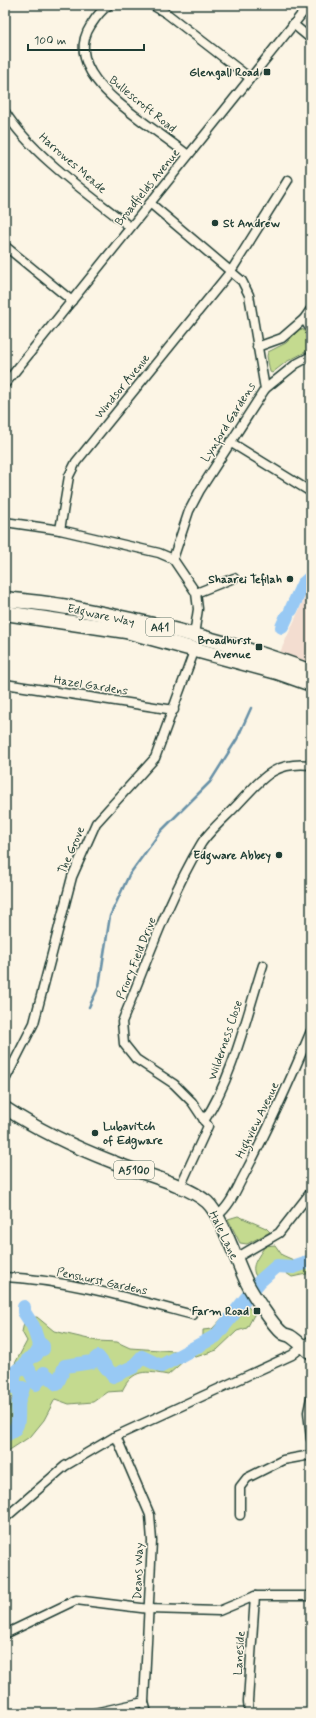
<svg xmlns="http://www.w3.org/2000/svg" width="316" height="1718" viewBox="0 0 316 1718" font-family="Mynerve,sans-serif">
  <rect width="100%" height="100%" fill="#fcf5e5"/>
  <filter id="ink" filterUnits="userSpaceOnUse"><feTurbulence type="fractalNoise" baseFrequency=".025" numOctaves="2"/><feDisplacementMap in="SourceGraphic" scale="8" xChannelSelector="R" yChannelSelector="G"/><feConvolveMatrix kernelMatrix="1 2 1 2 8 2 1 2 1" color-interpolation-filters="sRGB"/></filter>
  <g filter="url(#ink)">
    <polygon fill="#f3ddd0" points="311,584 311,672 277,659"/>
    <g fill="#c4da8f" stroke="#728c62">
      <polygon points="300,329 304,330 311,341 311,349 286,362 272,373 270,372 267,356 268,352 286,343"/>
      <polygon points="238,1216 266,1228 270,1232 247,1244 240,1243 228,1219"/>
      <path d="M275,1245L282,1255L298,1262L308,1260L311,1255V1273L292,1277L283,1271L276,1274L261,1283C247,1268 256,1261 265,1246Z"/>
      <polygon points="241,1301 255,1313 247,1328 237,1331 217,1350 196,1357 191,1356 186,1349 190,1345 198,1349 206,1348 203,1338 203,1330 212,1329 228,1312 238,1307"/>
      <path d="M37,1317L54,1331L97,1341L117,1342L130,1348L175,1351L186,1359L168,1375C146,1371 133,1368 122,1391L107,1392L93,1402L69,1404L55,1399L44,1420L31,1436L5,1453V1416L9,1410L12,1398L5,1391V1382L27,1341L22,1332L25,1318Z"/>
    </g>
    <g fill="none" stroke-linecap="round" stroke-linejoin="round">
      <polyline stroke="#6891a7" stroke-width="2.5" points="89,1007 99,986 110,916 129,875 161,831 210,782 237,739 251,708"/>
      <g stroke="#98c9f4" stroke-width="14">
        <polyline points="291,610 303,584 311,577"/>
        <polyline points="282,627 287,616"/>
        <polyline points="24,1307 24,1312 33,1326 38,1342 43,1346 43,1349 38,1351 36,1355 28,1359 26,1364"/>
        <path d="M5,1435C24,1429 16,1413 19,1400C20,1396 22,1392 23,1388L13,1387L15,1372L26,1364L36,1384L44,1373L57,1384L65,1366L92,1362L98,1357L113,1376L133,1367L142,1357L161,1366L216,1336L260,1281L277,1266L293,1267L311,1261"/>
      </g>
      <g stroke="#1f3d34" stroke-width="11">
        <g id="street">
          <path d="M109,5C101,10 96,17 91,25C64,66 118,103 146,124C160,134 174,144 188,155"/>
          <polyline points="152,5 166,13 250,78"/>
          <polyline points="293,24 311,39"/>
          <path d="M5,112C32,155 90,195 130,227"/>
          <polyline points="150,203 242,281 249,295 265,389 200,490 189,511 173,559"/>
          <polyline points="5,246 72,301"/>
          <polyline points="304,319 311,330"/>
          <polyline points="257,347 282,338 304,319 311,309"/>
          <polyline points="5,384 309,5"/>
          <polyline points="265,389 296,364 311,356"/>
          <polyline points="230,442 311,492"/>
          <polyline points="5,522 60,530 159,553 173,559"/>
          <polyline points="60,530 69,476 76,462 231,271 288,180"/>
          <polyline points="173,559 196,593 198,609 194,635"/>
          <polyline points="196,593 234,578"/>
          <polyline points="5,684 174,710"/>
          <polyline points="5,1080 34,1023 72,877 96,823 155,758 192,657 193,648"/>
          <path d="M204,1121C233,1078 247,1014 263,965"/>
          <path d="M180,1187L208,1126L192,1102L174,1084L136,1059L124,1044L122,1022C146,964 169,897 201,844C209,831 227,816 238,804C262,779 273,761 311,765"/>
          <path d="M218,1215C230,1206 236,1190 243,1177C268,1130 290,1081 311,1031"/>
          <polyline points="236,1258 279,1233 311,1192"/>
          <path d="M5,1277C68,1280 133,1299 193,1315"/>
          <polyline points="311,1398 308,1412 311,1439"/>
          <polyline points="116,1436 150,1515 152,1541 144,1702 147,1713"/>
          <polyline points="240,1515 240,1487 247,1478 283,1460 311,1455"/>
          <polyline points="5,1518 65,1466 116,1436 292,1355 311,1340"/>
          <polyline points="5,1634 76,1600 149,1609 219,1611 255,1596 311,1596"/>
          <polyline points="94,1713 144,1702"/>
          <polyline points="249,1713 248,1701 255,1596"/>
        </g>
      </g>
      <g stroke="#1f3d34" stroke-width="15">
        <path id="primary" d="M5,1108C40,1131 74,1147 113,1162C141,1174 184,1183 207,1202C222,1216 237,1263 247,1283C252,1293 275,1329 284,1334C286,1335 288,1335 290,1336C297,1340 304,1348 311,1353"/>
      </g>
      <g stroke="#1f3d34" stroke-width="17">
        <g id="highway">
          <path d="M5,599C31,602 57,604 83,610C160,625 238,644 311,672"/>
          <polyline points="5,613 126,631 277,672 311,684"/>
        </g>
      </g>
      <use href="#street" stroke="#fcf5e5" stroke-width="8"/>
      <use href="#primary" stroke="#fcf5e5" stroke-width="12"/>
      <use href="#highway" stroke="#fcf5e5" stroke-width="14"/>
    </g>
  </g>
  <g fill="#1f3d34" stroke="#fcf5e5" stroke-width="1.5">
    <rect x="263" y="68" width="8" height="8" rx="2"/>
    <circle cx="215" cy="223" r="4"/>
    <circle cx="290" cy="579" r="4"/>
    <rect x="255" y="643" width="8" height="8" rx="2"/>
    <circle cx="279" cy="855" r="4"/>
    <circle cx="95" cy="1133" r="4"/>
    <rect x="253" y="1307" width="8" height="8" rx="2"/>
  </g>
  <g text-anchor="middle" stroke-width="3" stroke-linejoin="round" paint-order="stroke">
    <g fill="#fcf5e5" stroke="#617469" stroke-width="1">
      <rect x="146" y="618" width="28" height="18" rx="3"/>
      <rect x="114" y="1161" width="40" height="18" rx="3"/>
    </g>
    <g font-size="11" font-weight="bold" fill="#1f3d34">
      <text x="160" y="631">A41</text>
      <text x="134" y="1174">A5100</text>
    </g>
    <g font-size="12" font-weight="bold" fill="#1f3d34" stroke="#fcf5e5" text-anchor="end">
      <text x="259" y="76">Glengall Road</text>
      <text x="223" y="227" text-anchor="start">St Andrew</text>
      <text x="282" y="583">Shaarei Tefilah</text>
      <text x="251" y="644">Broadhurst<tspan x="251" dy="14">Avenue</tspan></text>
      <text x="271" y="859">Edgware Abbey</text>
      <text x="103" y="1130" text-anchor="start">Lubavitch<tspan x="103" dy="14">of Edgware</tspan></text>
      <text x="249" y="1315">Farm Road</text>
    </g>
    <g font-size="12" fill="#1f3d34" stroke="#fcf5e5">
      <text transform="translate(143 104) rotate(39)" y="4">Bullescroft Road</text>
      <text transform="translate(73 163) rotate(41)" y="4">Harrowes Meade</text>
      <text transform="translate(147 187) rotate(-51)" y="4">Broadfields Avenue</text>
      <text transform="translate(122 386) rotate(-51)" y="4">Windsor Avenue</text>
      <text transform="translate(228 422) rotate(-58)" y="4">Lynford Gardens</text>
      <text transform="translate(101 615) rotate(12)" y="4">Edgware Way</text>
      <text transform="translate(91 685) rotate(9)" y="4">Hazel Gardens</text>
      <text transform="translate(71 850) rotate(-67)" y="4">The Grove</text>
      <text transform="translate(136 958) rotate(-68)" y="4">Priory Field Drive</text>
      <text transform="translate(225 1040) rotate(-71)" y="4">Wilderness Close</text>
      <text transform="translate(257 1120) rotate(-64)" y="4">Highview Avenue</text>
      <text transform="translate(224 1235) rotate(64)" y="4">Hale Lane</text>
      <text transform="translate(102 1281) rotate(12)" y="4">Penshurst Gardens</text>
      <text transform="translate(138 1571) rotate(-88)" y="4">Deans Way</text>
      <text transform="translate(239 1653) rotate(-86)" y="4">Laneside</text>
    </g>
  </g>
  <rect width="316" height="1718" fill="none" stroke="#fcf5e5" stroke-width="20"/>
  <rect x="10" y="10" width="296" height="1698" fill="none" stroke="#1f3d34" stroke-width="1.5" filter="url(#ink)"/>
  <path d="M28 44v6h116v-6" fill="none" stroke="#1f3d34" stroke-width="2"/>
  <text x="34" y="44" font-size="12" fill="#1f3d34" stroke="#fcf5e5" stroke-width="3" paint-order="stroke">100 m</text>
</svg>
